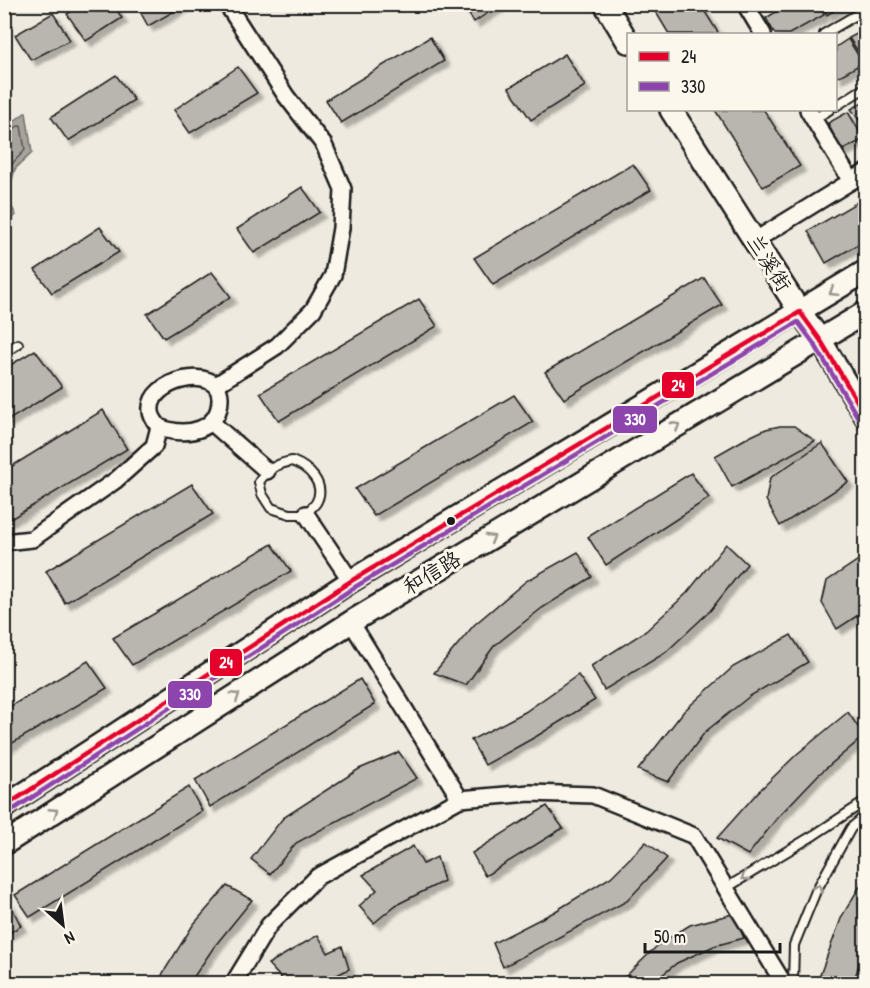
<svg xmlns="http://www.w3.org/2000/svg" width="870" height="988" viewBox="0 0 870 988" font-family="'Patrick Hand','LXGW WenKai TC',sans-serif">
  <defs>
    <filter id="shadow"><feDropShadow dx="5.5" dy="5.5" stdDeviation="1.5" flood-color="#0004"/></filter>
  </defs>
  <rect width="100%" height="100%" fill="#eeeadf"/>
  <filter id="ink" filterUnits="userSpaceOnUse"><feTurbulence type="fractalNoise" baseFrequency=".0167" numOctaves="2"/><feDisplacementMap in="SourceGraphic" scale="12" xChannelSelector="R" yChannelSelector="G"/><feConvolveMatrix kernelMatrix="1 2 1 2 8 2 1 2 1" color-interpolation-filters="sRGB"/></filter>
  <g filter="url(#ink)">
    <polygon fill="#a6a39d" stroke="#6f6d69" stroke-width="1.5" points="26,112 32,153 15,169 7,198 16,215 5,227 5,128"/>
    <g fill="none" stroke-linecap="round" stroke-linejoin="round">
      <polyline stroke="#535250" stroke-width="1.5" points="4,133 10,132 18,126 21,126 25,150 10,166 4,186"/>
    </g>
    <g fill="#b9b6af" stroke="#1c1c1c" stroke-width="1.5" filter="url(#shadow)">
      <polygon points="83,4 113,4 122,18 86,41 67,14"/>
      <polygon points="136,4 187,4 148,26"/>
      <polygon points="462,4 501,4 474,22"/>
      <polygon points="651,4 700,4 719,34 669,34"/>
      <polygon points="789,4 818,4 824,15 789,34 775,34 766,18"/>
      <polygon points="820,4 845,4 827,15"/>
      <polygon points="53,13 70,40 31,60 15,35"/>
      <polygon points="866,29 866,63 849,38"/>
      <polygon points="430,37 444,61 341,123 326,100"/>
      <polygon points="848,39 863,63 836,78 836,47"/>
      <polygon points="565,54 585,86 531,120 509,88"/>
      <polygon points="238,67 257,93 190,133 174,110"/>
      <polygon points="116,75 134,100 68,141 51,117"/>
      <polygon points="866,101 866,130 851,109"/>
      <polygon points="715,110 764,110 800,166 763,187"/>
      <polygon points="848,112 864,139 841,151 828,123"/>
      <polygon points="633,164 651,190 493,285 474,258"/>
      <polygon points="302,187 320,212 254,253 237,229"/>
      <polygon points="866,197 866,240 826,263 808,231"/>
      <polygon points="100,227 119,252 52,293 35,270"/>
      <polygon points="212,272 231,297 164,338 147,314"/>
      <polygon points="704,278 722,305 564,399 545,372"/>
      <polygon points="419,299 437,326 279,421 260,393"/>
      <polygon points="35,350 62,387 4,423 4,369"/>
      <polygon points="514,395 533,422 374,516 355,489"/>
      <polygon points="103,410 127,449 4,523 4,471"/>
      <polygon points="780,426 794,426 815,441 732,487 715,456 745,439 766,429"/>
      <polygon points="822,443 848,482 780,526 766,500 770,478"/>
      <polygon points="691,473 709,498 606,565 588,537"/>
      <polygon points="192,484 213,514 65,603 46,571"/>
      <polygon points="272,544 291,571 132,665 113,638"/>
      <polygon points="726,544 747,564 710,611 665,653 604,690 591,666 646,631 687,593"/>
      <polygon points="578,552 592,577 542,608 494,646 466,685 434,673 474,625 526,581"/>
      <polygon points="866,555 866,610 837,629 822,603 827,581"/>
      <polygon points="791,635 808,662 750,696 705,732 668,782 638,770 684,711 733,667"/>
      <polygon points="88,661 107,688 4,748 4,710"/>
      <polygon points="578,675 595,700 537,736 485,765 471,740 525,712"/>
      <polygon points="360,679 375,704 210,807 195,780"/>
      <polygon points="848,712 864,736 818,775 778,817 748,855 717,838 758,792 797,754"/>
      <polygon points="399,752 417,778 296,843 270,874 251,859 283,818 359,769"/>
      <polygon points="189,787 202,811 30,917 15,895"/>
      <polygon points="547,806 563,828 485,876 472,853"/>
      <polygon points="646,842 667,858 627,901 503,967 493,943 554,912 611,877"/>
      <polygon points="413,846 423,864 437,857 444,881 396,905 374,923 359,906 377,890 363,875"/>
      <polygon points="866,876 866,944 854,980 820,975 842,916"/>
      <polygon points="227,886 252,900 214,947 189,984 159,984 163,973 193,925"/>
      <polygon points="9,902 21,926 4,936 4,905"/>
      <polygon points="733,914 744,938 714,946 677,963 651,984 627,984 625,977 659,944 690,925"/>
      <polygon points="318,935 328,953 342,946 349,969 319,984 276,984 282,979 268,964"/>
    </g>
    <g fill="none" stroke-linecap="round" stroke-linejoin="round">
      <g stroke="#1c1c1c" stroke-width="12">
        <g id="lane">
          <polyline points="824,34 866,9"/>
          <polyline points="836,106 866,87"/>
          <polyline points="814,119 829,110"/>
          <polyline points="4,353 18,344"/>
          <path d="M292,461C308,467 327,484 316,503C313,507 309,510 306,514H290L271,508L262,494L259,482C268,469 276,464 292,461Z"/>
          <polyline points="726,888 814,835 866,801"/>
          <polyline points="793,984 794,945 816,891 851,828 866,815"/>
        </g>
      </g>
      <g stroke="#1c1c1c" stroke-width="20">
        <g id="street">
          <polyline points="745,4 763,34"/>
          <polyline points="808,110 851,181"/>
          <polyline points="754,241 866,172"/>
          <polyline points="216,385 277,346 313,310 333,275 341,228 343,189 324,145 286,96 230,9 230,4"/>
          <polyline points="211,422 267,471"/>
          <polyline points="306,514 351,581"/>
          <path d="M4,542L32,539L116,480L154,446L159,427C156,423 151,417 151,411C147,380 218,363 220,397C221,431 186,438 159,427"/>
          <polyline points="351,622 460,799"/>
          <polyline points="233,984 269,925 317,877 460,799 530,793 593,795 694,836 784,984"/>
        </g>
      </g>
      <g stroke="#1c1c1c" stroke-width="26">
        <g id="secondary">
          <polyline points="605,4 628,42"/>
          <polyline points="671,110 800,312 821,341 866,417"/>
          <polyline points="4,807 351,581 866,271"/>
          <polyline points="4,844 351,622 866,312"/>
        </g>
      </g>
      <use href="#lane" stroke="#fbf7ec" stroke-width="8"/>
      <use href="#street" stroke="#fbf7ec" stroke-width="15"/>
      <use href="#secondary" stroke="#fbf7ec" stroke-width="21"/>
      <g stroke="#fbf7ec" stroke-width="9">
        <polyline id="bus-1" points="4,807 351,581 800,312 821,341 866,416"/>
      </g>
      <g stroke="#fbf7ec" stroke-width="9">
        <polyline id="bus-2" points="8,813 355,587 798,322 815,345 860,421"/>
      </g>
      <use href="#bus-1" stroke="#e4002b" stroke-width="4.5"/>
      <use href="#bus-2" stroke="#8e44ad" stroke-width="4.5"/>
    </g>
    <defs><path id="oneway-chevron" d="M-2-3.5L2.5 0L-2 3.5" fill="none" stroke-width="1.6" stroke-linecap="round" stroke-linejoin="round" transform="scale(1.5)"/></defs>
    <g stroke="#97948e">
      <use href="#oneway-chevron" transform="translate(833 292) rotate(148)"/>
      <use href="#oneway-chevron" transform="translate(676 426) rotate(-31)"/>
      <use href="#oneway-chevron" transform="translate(491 538) rotate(-31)"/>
      <use href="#oneway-chevron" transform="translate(236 696) rotate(-33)"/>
      <use href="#oneway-chevron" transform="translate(54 812) rotate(-33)"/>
      <use href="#oneway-chevron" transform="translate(745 877) rotate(149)"/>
      <use href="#oneway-chevron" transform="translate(818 888) rotate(-63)"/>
    </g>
  </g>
  <circle fill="#1c1c1c" stroke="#fbf7ec" stroke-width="2" cx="451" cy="521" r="5"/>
  <g text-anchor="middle" stroke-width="6" stroke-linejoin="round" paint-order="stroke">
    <g font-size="21" fill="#1c1c1c" stroke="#fbf7ec">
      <text transform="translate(769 263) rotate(58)" y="7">兰溪街</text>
      <text transform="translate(432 573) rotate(-31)" y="7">和信路</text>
    </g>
  </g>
  <g stroke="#fbf7ec" stroke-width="2">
    <rect x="661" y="371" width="34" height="28" rx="6" fill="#e4002b"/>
    <rect x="612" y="405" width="46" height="29" rx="6" fill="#8e44ad"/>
    <rect x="209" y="648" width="34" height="29" rx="6" fill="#e4002b"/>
    <rect x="167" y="680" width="46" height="29" rx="6" fill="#8e44ad"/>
  </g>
  <g font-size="16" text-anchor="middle" font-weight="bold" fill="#fff">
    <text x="678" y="391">24</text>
    <text x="635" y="425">330</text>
    <text x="226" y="668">24</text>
    <text x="190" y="700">330</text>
  </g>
  <rect width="870" height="988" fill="none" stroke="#fbf7ec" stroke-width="24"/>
  <rect x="12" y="12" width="846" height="964" fill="none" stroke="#1c1c1c" stroke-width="2" filter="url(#ink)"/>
  <rect x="627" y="33" width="210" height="78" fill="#fbf7ec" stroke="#a29f99" stroke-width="1.5"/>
  <rect x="639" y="52" width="30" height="9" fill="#e4002b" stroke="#a29f99" stroke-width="1.5"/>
  <text x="681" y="63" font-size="18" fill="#1c1c1c">24</text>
  <rect x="639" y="82" width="30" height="9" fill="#8e44ad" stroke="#a29f99" stroke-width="1.5"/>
  <text x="681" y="93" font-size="18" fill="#1c1c1c">330</text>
  <g transform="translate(63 925) rotate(152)" stroke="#fbf7ec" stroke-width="4.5" paint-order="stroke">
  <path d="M0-4.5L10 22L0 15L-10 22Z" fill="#1c1c1c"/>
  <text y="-9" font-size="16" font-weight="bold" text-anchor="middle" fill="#1c1c1c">N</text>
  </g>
  <path d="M645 943v9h135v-9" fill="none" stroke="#1c1c1c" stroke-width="3"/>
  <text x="654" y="943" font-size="18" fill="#1c1c1c" stroke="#fbf7ec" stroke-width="4.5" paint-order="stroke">50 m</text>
</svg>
